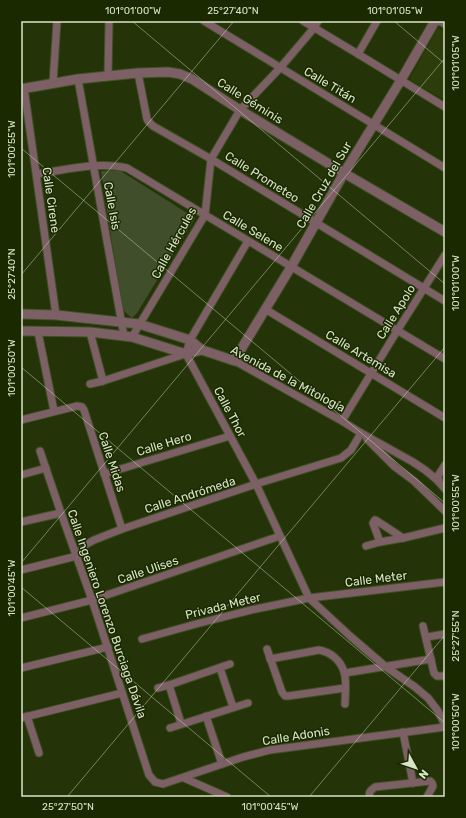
<svg xmlns="http://www.w3.org/2000/svg" width="466" height="818" viewBox="0 0 466 818" font-family="Rubik,sans-serif">
  <rect width="100%" height="100%" fill="#243408"/>
  <polygon fill="#2c3d0b" points="438,28 445,32 445,100 409,80"/>
  <polygon fill="#404e2c" points="119,170 195,218 137,313 132,318 127,314 122,308 101,171"/>
  <g fill="none" stroke-linecap="round" stroke-linejoin="round">
    <g stroke="#415027" stroke-width="9">
      <g id="minor">
        <polyline points="204,21 445,168"/>
        <polyline points="303,21 358,54 445,107"/>
        <polyline points="439,21 445,24"/>
        <polyline points="358,54 377,21"/>
        <polyline points="138,73 147,119 148,121 153,126 211,159 445,301"/>
        <polyline points="108,76 109,21"/>
        <polyline points="78,79 124,336"/>
        <polyline points="53,83 57,21"/>
        <polyline points="24,88 56,315"/>
        <path d="M37,174C66,170 98,161 127,168L445,359"/>
        <polyline points="248,241 190,340 186,354 256,484 309,598 350,636 386,667 415,687 428,698 438,711 445,725"/>
        <polyline points="265,309 445,418"/>
        <polyline points="38,332 54,411"/>
        <polyline points="90,332 103,381"/>
        <polyline points="132,337 205,215 211,159 240,110 280,68 314,28 318,21"/>
        <polyline points="235,361 342,421 361,433 413,462 425,470 436,479 445,489"/>
        <polyline points="90,384 103,381 185,354"/>
        <polyline points="21,420 77,406 82,407 84,410 122,529"/>
        <polyline points="342,421 397,331 445,255"/>
        <polyline points="367,439 395,467 414,481 445,511"/>
        <polyline points="40,451 61,513 92,600 149,775 155,782 163,784 243,757 270,750 445,727"/>
        <polyline points="104,474 230,436"/>
        <polyline points="21,475 46,468"/>
        <polyline points="439,480 436,479 445,465"/>
        <polyline points="21,522 61,513"/>
        <polyline points="380,542 373,523 375,520 377,521 403,538"/>
        <polyline points="366,546 380,542 403,538 445,528"/>
        <polyline points="21,570 77,556 85,545 94,540 122,529 256,484 341,458 351,450 361,433"/>
        <polyline points="21,618 92,600 280,536"/>
        <polyline points="423,626 434,673 437,676 445,676"/>
        <polyline points="427,637 445,634"/>
        <polyline points="142,639 196,624 251,610 309,598 445,582"/>
        <polyline points="267,649 282,692 285,696 288,696 345,688"/>
        <path d="M270,659L319,650C331,652 341,661 344,672C347,679 345,696 345,704"/>
        <polyline points="21,668 108,647"/>
        <polyline points="220,668 233,707"/>
        <polyline points="345,673 431,659"/>
        <polyline points="169,685 181,723"/>
        <polyline points="158,688 169,685 230,664"/>
        <polyline points="27,716 39,753"/>
        <polyline points="206,716 222,764"/>
        <polyline points="21,718 122,693"/>
        <polyline points="170,728 248,703"/>
        <polyline points="403,732 413,783"/>
        <polyline points="184,778 227,797"/>
        <path d="M370,797C368,792 371,790 375,787L430,781L432,783L433,786L427,797"/>
      </g>
    </g>
    <g stroke="#415027" stroke-width="11">
      <g id="tertiary">
        <polyline points="21,89 78,79 138,73 168,72 180,74 192,79 240,110 344,173 445,232"/>
        <polyline points="21,314 56,315 139,324 190,340 202,350 235,361 243,346 291,267 344,173 401,80 435,21"/>
        <polyline points="21,331 90,332 132,337 186,354 202,350"/>
      </g>
    </g>
    <use href="#minor" stroke="#7d6065" stroke-width="7"/>
    <use href="#tertiary" stroke="#7d6065" stroke-width="9"/>
  </g>
  <path fill="none" stroke="#d8e5c8" stroke-width="1" stroke-opacity="0.45" d="M132,21L445,284M394,21L445,64M21,148L445,503M21,275L234,21M21,367L445,723M21,563L445,58M21,587L271,797M67,797L445,347M309,797L445,635"/>
  <g text-anchor="middle" stroke-width="3" stroke-linejoin="round" paint-order="stroke">
    <g font-size="12" fill="#d8e5c8" stroke="#1b2900">
      <text transform="translate(330 85) rotate(31)" y="4">Calle Titán</text>
      <text transform="translate(250 101) rotate(32)" y="4">Calle Géminis</text>
      <text transform="translate(262 177) rotate(32)" y="4">Calle Prometeo</text>
      <text transform="translate(324 185) rotate(-60)" y="4">Calle Cruz del Sur</text>
      <text transform="translate(51 200) rotate(82)" y="4">Calle Cirene</text>
      <text transform="translate(112 206) rotate(80)" y="4">Calle Isis</text>
      <text transform="translate(253 231) rotate(31)" y="4">Calle Selene</text>
      <text transform="translate(174 243) rotate(-61)" y="4">Calle Hércules</text>
      <text transform="translate(396 312) rotate(-58)" y="4">Calle Apolo</text>
      <text transform="translate(361 354) rotate(31)" y="4">Calle Artemisa</text>
      <text transform="translate(288 379) rotate(28)" y="4">Avenida de la Mitología</text>
      <text transform="translate(230 412) rotate(62)" y="4">Calle Thor</text>
      <text transform="translate(164 444) rotate(-17)" y="4">Calle Hero</text>
      <text transform="translate(112 462) rotate(72)" y="4">Calle Midas</text>
      <text transform="translate(190 495) rotate(-18)" y="4">Calle Andrómeda</text>
      <text transform="translate(148 570) rotate(-19)" y="4">Calle Ulises</text>
      <text transform="translate(376 579) rotate(-7)" y="4">Calle Meter</text>
      <text transform="translate(223 606) rotate(-14)" y="4">Privada Meter</text>
      <text transform="translate(107 614) rotate(71)" y="4">Calle Ingeniero Lorenzo Burciaga Dávila</text>
      <text transform="translate(296 736) rotate(-9)" y="4">Calle Adonis</text>
    </g>
  </g>
  <rect width="466" height="818" fill="none" stroke="#1b2900" stroke-width="44"/>
  <g transform="translate(416 768) rotate(130)" stroke="#1b2900" stroke-width="3" paint-order="stroke">
  <path d="M0-3L7 15L0 10L-7 15Z" fill="#d8e5c8"/>
  <text y="-6" font-size="11" font-weight="bold" text-anchor="middle" fill="#d8e5c8">N</text>
  </g>
  <rect x="22" y="22" width="422" height="774" fill="none" stroke="#d8e5c8" stroke-width="1.5"/>
  <g font-size="10" text-anchor="middle" fill="#d8e5c8">
    <text x="133" y="14">101°01'00"W</text>
    <text x="233" y="14">25°27'40"N</text>
    <text x="395" y="14">101°01'05"W</text>
    <text transform="translate(455 63) rotate(-90)" y="4">101°01'05"W</text>
    <text transform="translate(11 149) rotate(-90)" y="4">101°00'55"W</text>
    <text transform="translate(11 274) rotate(-90)" y="4">25°27'40"N</text>
    <text transform="translate(455 283) rotate(-90)" y="4">101°01'00"W</text>
    <text transform="translate(11 368) rotate(-90)" y="4">101°00'50"W</text>
    <text transform="translate(455 503) rotate(-90)" y="4">101°00'55"W</text>
    <text transform="translate(11 588) rotate(-90)" y="4">101°00'45"W</text>
    <text transform="translate(455 636) rotate(-90)" y="4">25°27'55"N</text>
    <text transform="translate(455 722) rotate(-90)" y="4">101°00'50"W</text>
    <text x="68" y="810">25°27'50"N</text>
    <text x="270" y="810">101°00'45"W</text>
  </g>
</svg>
